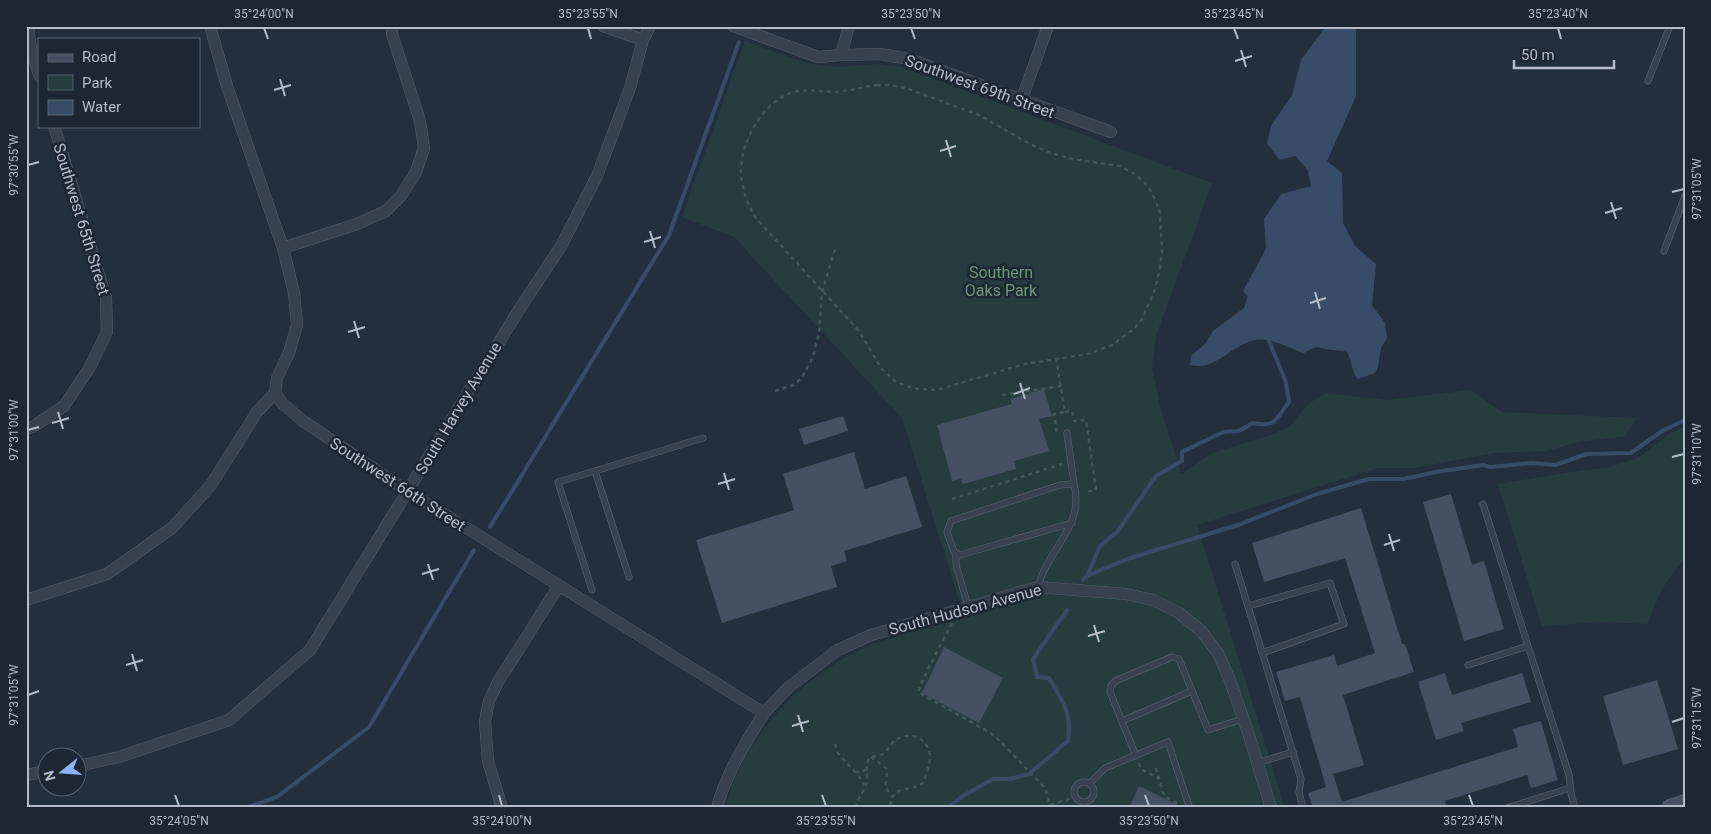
<svg xmlns="http://www.w3.org/2000/svg" width="1711" height="834" viewBox="0 0 1711 834" font-family="Roboto,sans-serif">
  <rect width="100%" height="100%" fill="#242f3e"/>
  <g fill="#263c3f">
    <path d="M745,41L806,63L838,67L877,64L902,67L1212,183L1156,336L1152,367L1159,402L1181,474L1212,453L1271,435L1290,426L1309,403L1326,393L1386,400L1471,390L1502,412L1636,418L1626,436L1578,442L1547,451L1495,453L1414,468H1378L1197,525L1285,808H725C728,799 730,790 733,782C760,720 813,667 877,643C905,632 936,627 964,616L902,418L734,237L682,217Z"/>
    <polygon points="1685,426 1685,562 1683,560 1662,589 1647,624 1603,622 1542,626 1498,484 1583,470 1606,468 1638,458 1668,435"/>
  </g>
  <path fill="#394c67" d="M1326,26L1356,28V96L1327,161L1342,173L1343,223L1355,246L1376,264L1372,305L1385,323L1387,338L1381,348L1378,367L1375,373L1358,379C1351,372 1352,360 1347,352C1342,350 1336,351 1331,350C1316,348 1319,344 1304,353C1290,348 1270,337 1255,340C1232,344 1215,372 1190,365L1191,356L1205,344L1213,331L1244,308L1248,296L1243,291L1266,249L1264,219L1281,194L1311,186L1308,171L1296,156L1279,160L1267,143L1271,126L1292,95L1301,60Z"/>
  <g fill="none" stroke-linecap="round" stroke-linejoin="round">
    <g stroke="#394c67" stroke-width="4">
      <polyline points="490,527 669,235 739,42"/>
      <polyline points="1087,576 1130,558 1238,525 1317,494 1369,479 1404,479 1436,472 1483,465 1490,467 1532,463 1556,465 1586,454 1631,453 1662,431 1685,420"/>
      <path d="M1083,580L1087,576L1100,546L1117,532L1156,476L1182,461V452L1223,432L1239,431L1253,423C1276,428 1276,419 1289,402L1286,382L1269,341"/>
      <polyline points="246,808 277,797 369,727 474,550"/>
      <path d="M947,808L963,796L993,779H1010L1029,774L1068,741C1072,711 1063,703 1049,678L1037,677L1033,659L1067,610"/>
    </g>
  </g>
  <g fill="#455162">
    <polygon points="1044,389 1052,416 1039,419 1049,451 1014,461 1016,469 963,484 961,479 952,481 937,425 1012,404 1010,399"/>
    <polygon points="843,416 848,431 804,445 799,429"/>
    <polygon points="854,452 865,489 906,476 922,527 844,551 847,561 831,566 837,587 722,623 696,540 794,510 783,474"/>
    <polygon points="1451,494 1472,565 1484,561 1504,629 1464,641 1423,502"/>
    <polygon points="1361,508 1402,644 1405,644 1414,672 1343,695 1364,765 1333,774 1342,802 1518,747 1513,729 1541,721 1558,780 1531,788 1527,775 1445,801 1447,808 1313,808 1308,793 1326,787 1300,697 1285,701 1276,672 1334,655 1337,666 1375,653 1345,558 1264,582 1252,543"/>
    <polygon points="944,647 1003,678 979,723 922,693"/>
    <polygon points="1445,673 1452,695 1522,673 1531,702 1461,723 1464,731 1436,740 1418,682"/>
    <polygon points="1657,680 1678,749 1623,765 1603,696"/>
    <polygon points="1139,786 1184,808 1129,808"/>
  </g>
  <g fill="none" stroke-linecap="round" stroke-linejoin="round">
    <g stroke="#565f6c" stroke-width="7">
      <g id="lane">
        <polyline points="1648,81 1670,26"/>
        <polyline points="1664,251 1685,196"/>
        <polyline points="1067,433 1074,484"/>
        <polyline points="595,471 703,438"/>
        <polyline points="1483,504 1569,775 1571,793 1575,808"/>
        <polyline points="956,554 956,565 968,606"/>
        <polyline points="1235,564 1301,779 1299,792 1303,808"/>
        <path d="M1038,587C1048,547 1085,528 1074,484L1060,485L951,521L947,532L954,552L960,555L1072,523"/>
        <polyline points="592,590 558,482 595,471 629,577"/>
        <polyline points="1248,606 1330,583 1344,624 1262,653"/>
        <polyline points="1468,665 1528,646"/>
        <polyline points="1122,721 1192,691"/>
        <polyline points="1136,756 1110,692 1111,686 1115,681 1172,657 1179,659 1208,730 1243,719"/>
        <polyline points="1257,763 1293,752"/>
        <circle cx="1084" cy="792" r="10"/>
        <polyline points="1090,783 1105,768 1168,742 1189,806 1191,808"/>
        <polyline points="1507,808 1570,788"/>
      </g>
    </g>
    <g stroke="#565f6c" stroke-width="12">
      <g id="street">
        <polyline points="28,26 30,43 39,75"/>
        <path d="M210,26L227,86L283,248L294,293L297,325L289,353L277,378L275,393L282,403L303,421L407,491L764,713C745,744 726,773 717,808"/>
        <polyline points="603,26 643,40"/>
        <polyline points="733,26 818,57 841,55 880,54 909,59 1111,132"/>
        <polyline points="841,55 849,26"/>
        <polyline points="1021,101 1048,26"/>
        <polyline points="283,248 357,224 386,211 401,196 416,172 424,148 420,121 392,34 392,26"/>
        <polyline points="26,429 33,427 64,406 90,367 107,332 106,298 54,126"/>
        <polyline points="26,600 107,574 172,528 211,485 257,412 275,393"/>
        <polyline points="764,713 789,687 838,650 871,635 1038,587 1126,594 1153,600 1179,613 1201,631 1218,653 1229,678 1248,732 1271,808"/>
        <polyline points="78,766 119,757 229,720 310,650 517,313 561,246 597,176 630,88 643,40 650,26"/>
        <polyline points="26,775 48,771"/>
        <polyline points="502,808 488,761 485,721 489,701 498,682 558,587"/>
      </g>
    </g>
    <g stroke="#565f6c" stroke-width="18">
      <polyline id="secondary" points="1670,808 1685,803"/>
    </g>
    <g stroke="#44595c" stroke-width="2.5" stroke-dasharray="4 4" stroke-linecap="butt">
      <path d="M877,85H891L906,88L979,115L1032,145L1051,153L1072,159L1120,166L1135,174L1148,186L1155,199L1160,213L1162,252L1160,268L1155,289L1142,319L1134,329L1112,345L1088,354L1025,364L937,390L919,389L906,386L895,381L881,368L859,331L755,217C747,203 741,187 741,170C742,139 763,102 793,92C807,89 818,91 831,92C846,92 862,87 877,85Z"/>
      <polyline points="1056,358 1065,412 1054,414 1057,433"/>
      <polyline points="775,391 793,385 801,379 812,359 819,334 822,292 835,249"/>
      <polyline points="1002,395 1061,386"/>
      <polyline points="1065,412 1072,411 1074,421 1086,420 1096,490 1085,492"/>
      <polyline points="952,499 1062,464"/>
      <polyline points="952,623 925,675 918,692 989,732 999,740 1045,788 1050,805 1075,797"/>
      <polyline points="835,744 838,753 863,781 864,788"/>
      <polyline points="871,757 886,768 887,774 885,787 893,797"/>
      <polyline points="1139,763 1141,769 1158,778"/>
      <polyline points="1156,768 1164,796 1178,804"/>
      <polyline points="855,772 863,772 866,769"/>
      <path d="M856,808C857,799 863,793 866,785C869,775 864,766 870,757L884,754C888,749 890,745 894,741C909,730 928,737 930,756C930,765 926,774 923,783C909,793 892,783 890,808"/>
    </g>
    <use href="#lane" stroke="#38414e" stroke-width="5.5"/>
    <use href="#street" stroke="#38414e" stroke-width="11"/>
    <use href="#secondary" stroke="#465061" stroke-width="16"/>
  </g>
  <path fill="none" stroke="#b4bcc9" stroke-width="2" d="M264,28L268,39M588,28L591,39M911,28L915,39M1234,28L1238,39M1558,28L1561,39M1241,50L1246,67M1235,61L1252,56M280,79L285,96M274,90L291,85M946,140L951,157M940,151L956,146M28,165L39,162M1672,192L1684,189M1611,202L1616,219M1605,213L1622,208M650,231L655,248M644,242L661,237M1315,292L1320,309M1310,303L1326,298M354,321L359,338M348,332L365,327M1020,383L1025,399M1014,394L1030,388M58,412L63,429M52,423L69,418M28,430L39,427M1672,457L1684,454M724,473L729,490M718,484L735,479M1389,534L1394,551M1384,545L1400,540M428,564L433,580M422,574L439,569M1094,625L1099,642M1088,636L1105,631M132,654L137,671M126,665L143,660M28,695L39,691M798,715L803,732M1672,722L1684,718M792,726L809,721M175,795L179,806M499,795L502,806M822,795L826,806M1145,795L1149,806M1469,795L1473,806"/>
  <g text-anchor="middle" stroke-width="5" stroke-linejoin="round" paint-order="stroke">
    <g font-size="16" fill="#b4bcc9" stroke="#1d2633">
      <text transform="translate(980 86) rotate(20)" y="6">Southwest 69th Street</text>
      <text transform="translate(82 219) rotate(73)" y="6">Southwest 65th Street</text>
      <text transform="translate(458 408) rotate(-59)" y="6">South Harvey Avenue</text>
      <text transform="translate(398 484) rotate(33)" y="6">Southwest 66th Street</text>
      <text transform="translate(965 609) rotate(-15)" y="6">South Hudson Avenue</text>
    </g>
    <g font-size="16" fill="#6b9a76" stroke="#1d2633">
      <text x="1001" y="278">Southern<tspan x="1001" dy="18">Oaks Park</tspan></text>
    </g>
  </g>
  <rect width="1711" height="834" fill="none" stroke="#1d2633" stroke-width="55"/>
  <rect x="38" y="38" width="162" height="90" fill="#1d2633" stroke="#59626f"/>
  <rect x="48" y="54" width="25" height="8" fill="#465061" stroke="#59626f"/>
  <text x="82" y="62" font-size="15" fill="#b4bcc9">Road</text>
  <rect x="48" y="75" width="25" height="15" fill="#263c3f" stroke="#59626f"/>
  <text x="82" y="88" font-size="15" fill="#b4bcc9">Park</text>
  <rect x="48" y="100" width="25" height="15" fill="#394c67" stroke="#59626f"/>
  <text x="82" y="112" font-size="15" fill="#b4bcc9">Water</text>
  <g transform="translate(62 772) rotate(253)"><circle r="24" fill="#1d2633" stroke="#59626f"/>
  <path d="M0-4L9 19L0 12L-9 19Z" fill="#8ab4f8"/>
  <text y="-8" font-size="14" font-weight="bold" text-anchor="middle" fill="#b4bcc9">N</text>
  </g>
  <path d="M1514 60v8h100v-8" fill="none" stroke="#b4bcc9" stroke-width="2.5"/>
  <text x="1521" y="60" font-size="15" fill="#b4bcc9" stroke="#1d2633" stroke-width="4" paint-order="stroke">50 m</text>
  <rect x="28" y="28" width="1656" height="778" fill="none" stroke="#b4bcc9" stroke-width="2"/>
  <g font-size="12" text-anchor="middle" fill="#b4bcc9">
    <text x="264" y="18">35°24'00"N</text>
    <text x="588" y="18">35°23'55"N</text>
    <text x="911" y="18">35°23'50"N</text>
    <text x="1234" y="18">35°23'45"N</text>
    <text x="1558" y="18">35°23'40"N</text>
    <text transform="translate(14 165) rotate(-90)" y="4">97°30'55"W</text>
    <text transform="translate(1697 189) rotate(-90)" y="4">97°31'05"W</text>
    <text transform="translate(14 430) rotate(-90)" y="4">97°31'00"W</text>
    <text transform="translate(1697 454) rotate(-90)" y="4">97°31'10"W</text>
    <text transform="translate(14 695) rotate(-90)" y="4">97°31'05"W</text>
    <text transform="translate(1697 718) rotate(-90)" y="4">97°31'15"W</text>
    <text x="179" y="825">35°24'05"N</text>
    <text x="502" y="825">35°24'00"N</text>
    <text x="826" y="825">35°23'55"N</text>
    <text x="1149" y="825">35°23'50"N</text>
    <text x="1473" y="825">35°23'45"N</text>
  </g>
</svg>
